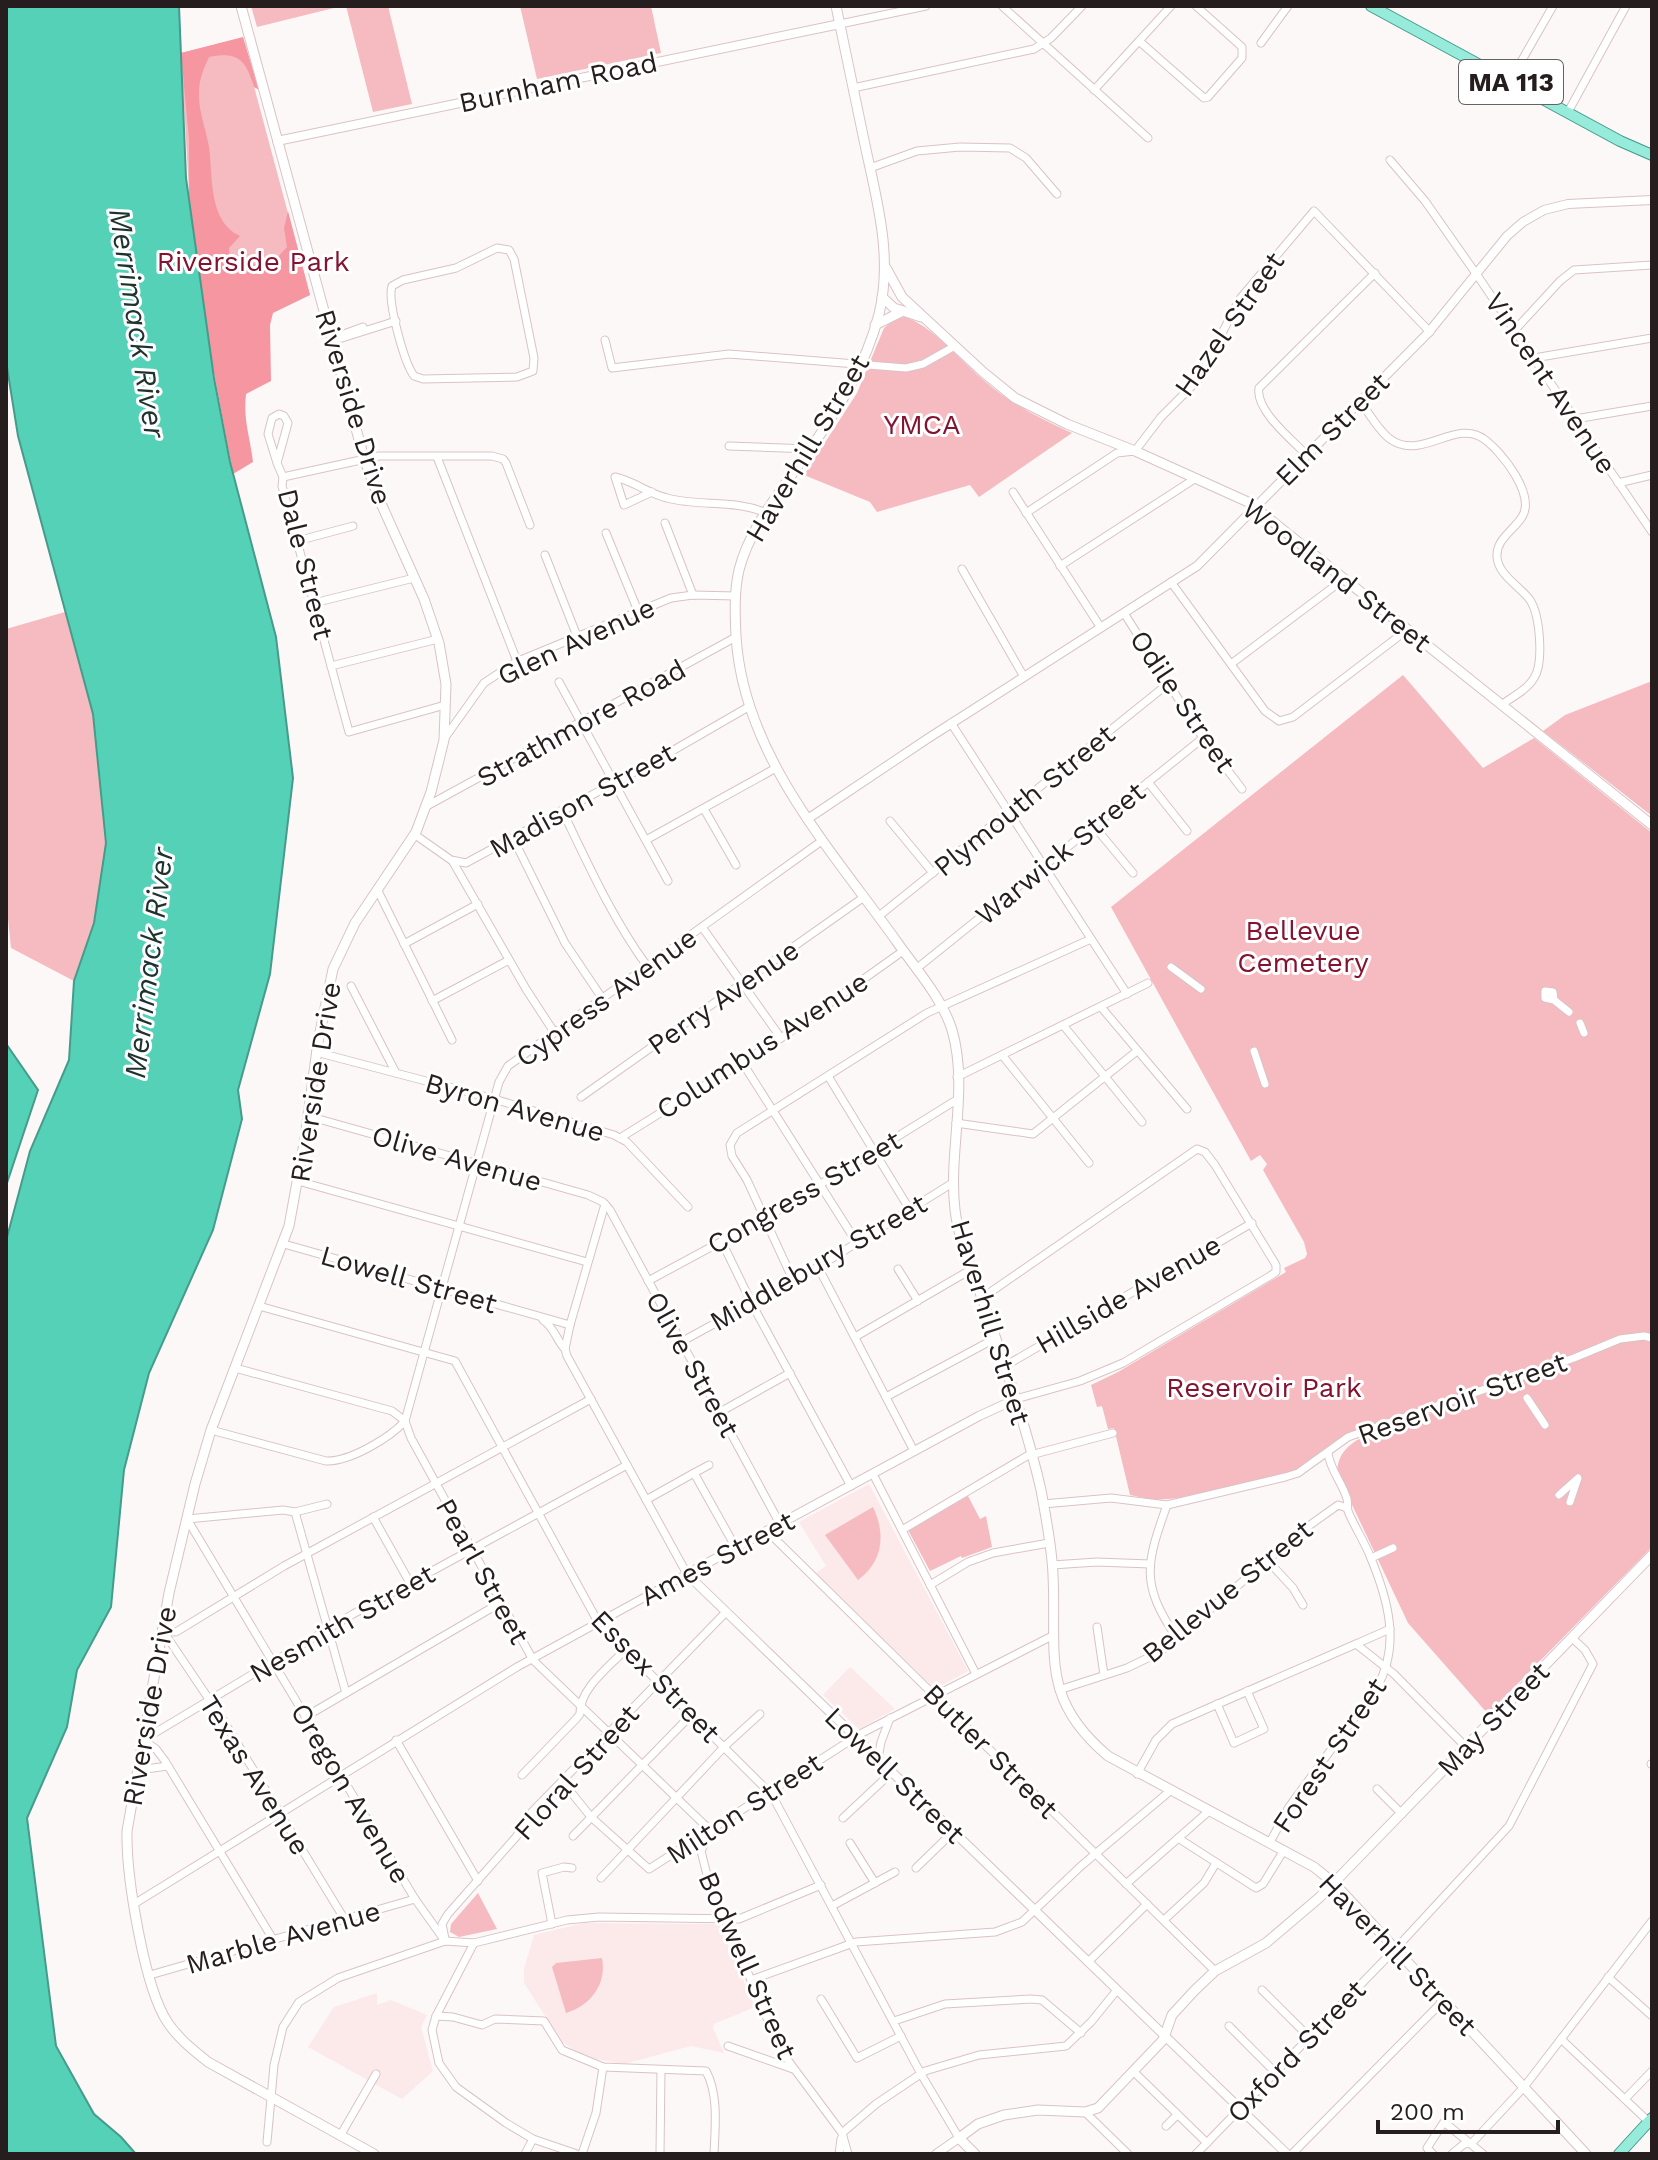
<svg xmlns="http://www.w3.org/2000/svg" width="1658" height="2160" viewBox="0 0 1658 2160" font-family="'Work Sans',sans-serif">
  <rect width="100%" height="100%" fill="#fdf8f8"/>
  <g fill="#fce9ea">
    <polygon points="869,1484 968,1671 935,1689 816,1573 826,1566 799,1522"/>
    <polygon points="850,1667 895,1709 859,1729 823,1695"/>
    <polygon points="584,1923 719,1924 755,2007 714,2024 713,2028 724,2053 691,2046 624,2064 585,2057 562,2042 524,1983 524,1969 534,1935"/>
    <polygon points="377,1993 377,2005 391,2000 427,2015 421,2027 433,2071 402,2099 308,2047 334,2007"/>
  </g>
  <g fill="#f6bbc0">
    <polygon points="251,6 342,6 257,27"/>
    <polygon points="346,6 388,6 412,104 373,112"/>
    <polygon points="520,6 651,6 661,53 537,79"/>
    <polygon points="241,38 310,295 219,326 189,191 181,53"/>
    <path d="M906,317C938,330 960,361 987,383C1013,405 1041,419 1072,433L979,497L970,485L877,512L870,502L804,475L857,393L884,328L896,318Z"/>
    <polygon points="65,612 93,714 106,843 94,923 74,981 11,948 6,899 6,629"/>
    <path d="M1403,675L1483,768L1534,738L1652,833V1547L1488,1714L1408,1623L1337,1473C1338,1456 1344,1449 1357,1440L1470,1399L1466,1391L1351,1433L1314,1462L1291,1472L1181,1498L1154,1500L1130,1495L1114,1428L1108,1429L1102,1406L1097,1407L1091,1385L1118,1372L1286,1272L1284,1268L1305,1258L1307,1254L1304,1242L1263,1170L1267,1164L1260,1155L1251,1161L1111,907Z"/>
    <polygon points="1652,681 1652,816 1543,731 1565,715"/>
    <polygon points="968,1496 980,1519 986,1516 992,1547 962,1558 961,1556 930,1571 908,1530"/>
    <path d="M873,1507C886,1535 883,1561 858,1580L825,1535Z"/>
    <polygon points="478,1893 497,1929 459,1937 450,1932 451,1924"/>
    <path d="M602,1958C607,1984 591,2005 566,2013L552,1967L556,1963Z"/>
  </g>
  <path fill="#f596a0" d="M243,37L259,90L254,87C246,60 238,51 209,57C204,68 199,79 199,92C198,110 206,129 209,147C213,176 208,222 240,236L229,248L230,264L235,269L276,259L287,247L284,228L288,211L310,295L273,313L270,325L271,381L246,394C243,421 250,436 253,462L233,474L208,341L189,198V140L181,53Z"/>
  <g fill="#55d1b8" stroke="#479b8a" stroke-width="2">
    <polygon points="6,6 179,6 186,178 214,378 230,462 276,637 293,778 270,974 238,1090 242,1119 213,1230 149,1373 124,1470 111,1607 77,1670 67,1727 27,1818 56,2046 94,2114 121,2137 136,2154 6,2154 6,1241 30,1151 69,1060 74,981 94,923 106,843 93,714 18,436 6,361"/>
    <polygon points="7,1045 38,1090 6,1186 6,1052"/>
  </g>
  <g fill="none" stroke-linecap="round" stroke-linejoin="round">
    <g stroke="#d9c3c5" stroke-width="9">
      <g id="minor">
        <polyline points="1002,6 1148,138"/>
        <polyline points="840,24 926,6"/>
        <polyline points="1139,41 1204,98 1208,97 1242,58 1242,47 1196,6"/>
        <polyline points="1261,43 1288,6"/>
        <polyline points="1510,81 1553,6"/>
        <polyline points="853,88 1034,49 1051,38 1082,6"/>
        <polyline points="1094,90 1171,6"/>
        <polyline points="1568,112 1626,6"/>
        <polyline points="1390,160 1425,201 1477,275 1652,532"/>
        <polyline points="870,168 917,151 960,147 1010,148 1026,158 1057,194"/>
        <path d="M497,248L509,250L514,259L534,358L533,371L517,377L423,379L414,376C404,362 387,301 392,286L403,280L456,268Z"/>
        <polyline points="1515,330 1560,281 1574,270 1652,265"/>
        <polyline points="333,338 363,327"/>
        <polyline points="331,339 342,338 396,321"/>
        <polyline points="605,340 612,368 729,354 906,368 923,364 955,346"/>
        <polyline points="1534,358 1652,338"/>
        <path d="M1360,401C1369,413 1378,430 1390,439C1421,462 1456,418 1484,439C1502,452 1536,495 1522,517C1513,531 1496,539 1497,557C1498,575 1521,587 1530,600C1540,615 1544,663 1534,678C1527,690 1512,697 1501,705"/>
        <polyline points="1575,419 1652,406"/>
        <polyline points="729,446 811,449"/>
        <path d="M1307,455C1292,440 1255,410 1259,388L1375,273"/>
        <polyline points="437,457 517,661"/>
        <polyline points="277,463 268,434 272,418 279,414 284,416 288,423 277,463 283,477"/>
        <polyline points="1618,483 1652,475"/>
        <path d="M652,492L624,505L615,477C634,481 649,494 667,498C700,507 734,499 766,513"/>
        <polyline points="1013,492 1101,628"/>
        <polyline points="1026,513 1117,453 1135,451 1161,417 1198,380 1239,300 1314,211 1430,332"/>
        <polyline points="665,523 693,595"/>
        <polyline points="606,533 638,611"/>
        <polyline points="297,541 353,526"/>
        <polyline points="545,555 577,636"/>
        <polyline points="1060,566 1196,478"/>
        <polyline points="962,569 1024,677"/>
        <polyline points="1171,582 1265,711 1279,721 1293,717 1407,630"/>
        <polyline points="314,603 414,578"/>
        <polyline points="1124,613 1203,738 1242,789"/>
        <polyline points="1231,664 1344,579"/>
        <polyline points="331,666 438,639"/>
        <polyline points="559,682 668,881"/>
        <polyline points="445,705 349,732 282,486 283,477 379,456 492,456 503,459 506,463 530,525"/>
        <polyline points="951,723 1127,994"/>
        <polyline points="444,739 484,683 516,662 671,598 693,595 736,596"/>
        <polyline points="1148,782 1187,831"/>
        <polyline points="425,807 736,637"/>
        <polyline points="704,809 736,865"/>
        <path d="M562,810C588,864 612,918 647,966"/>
        <polyline points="890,821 933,873"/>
        <polyline points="1094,826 1133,873"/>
        <polyline points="414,834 451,860 466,863 653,762 750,706"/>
        <polyline points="513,838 565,943 602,998"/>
        <polyline points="646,840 776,768"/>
        <polyline points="453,862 526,989 554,1032"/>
        <polyline points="377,889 452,1040"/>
        <polyline points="879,916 1169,683"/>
        <polyline points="702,927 781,1038"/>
        <polyline points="404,944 478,904"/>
        <polyline points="1171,967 1201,989"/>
        <polyline points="916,969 1203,738"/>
        <polyline points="351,986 396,1073"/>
        <polyline points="1554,1000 1545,998 1545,991 1553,992 1554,1000 1569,1012"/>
        <polyline points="432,1001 509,960"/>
        <polyline points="1101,1007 1187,1109"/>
        <polyline points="1580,1023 1584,1033"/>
        <polyline points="1063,1025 1142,1122"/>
        <polyline points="1254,1051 1265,1084"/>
        <polyline points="316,1052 494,1099 614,1135 627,1142 688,1207"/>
        <polyline points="1002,1055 1089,1163"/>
        <polyline points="742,1062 857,1243"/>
        <polyline points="828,1076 910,1210"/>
        <polyline points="957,1077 1148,983"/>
        <polyline points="581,1097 864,897"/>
        <polyline points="308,1116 588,1195 603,1202 610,1210 780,1524"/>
        <polyline points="956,1123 1033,1134 1137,1051"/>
        <polyline points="620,1138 781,1038 903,951"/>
        <polyline points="298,1181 587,1262"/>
        <polyline points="722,1242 753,1306 851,1486"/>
        <polyline points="818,1267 914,1451"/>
        <polyline points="898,1269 918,1301"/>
        <polyline points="793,1280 747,1180 732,1156 730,1145 737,1133 927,1013 1091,939"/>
        <polyline points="648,1281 774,1213 958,1099"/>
        <polyline points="982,1298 1197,1149 1205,1152 1215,1165 1276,1265 1276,1272 1270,1276 1123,1363 1080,1381 1016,1399"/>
        <polyline points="259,1306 455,1361 598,1622 772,1795 921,2074 959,2138"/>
        <path d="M543,1320C555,1328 556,1340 565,1349"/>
        <polyline points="570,1325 605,1204"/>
        <polyline points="855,1337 972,1269"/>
        <polyline points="681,1342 818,1267 954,1182"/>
        <polyline points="1005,1366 1252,1223"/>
        <polyline points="235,1368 392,1411 405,1421 411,1438 533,1660 711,1831 701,1851 708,1879 781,2051 842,2133 848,2154"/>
        <polyline points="886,1397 996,1338"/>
        <polyline points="1527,1398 1545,1425"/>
        <polyline points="720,1412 790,1373"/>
        <path d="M211,1430L326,1461C349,1462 390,1438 405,1421L499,1082L508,1066L823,840"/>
        <polyline points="694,1473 709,1465"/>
        <polyline points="873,1474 976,1674"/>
        <polyline points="1559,1495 1578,1478 1570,1502"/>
        <polyline points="646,1500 694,1473 736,1548"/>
        <polyline points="327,1504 295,1512 283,1510 187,1519 415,1899 445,1941"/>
        <polyline points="1043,1504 1111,1498 1167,1505 1285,1477 1298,1473 1348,1437 1574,1358 1620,1339 1644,1336 1652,1338"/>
        <path d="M1167,1505C1146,1564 1140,1584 1177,1638"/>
        <polyline points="295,1512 346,1693"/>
        <polyline points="373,1517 410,1583"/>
        <polyline points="902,1530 1027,1456 1113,1433"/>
        <polyline points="767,1531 1215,1971"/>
        <polyline points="1371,1558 1393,1548"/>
        <polyline points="1268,1561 1293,1588 1303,1605"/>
        <polyline points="1052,1565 1097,1562 1150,1564"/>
        <polyline points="930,1585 968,1562 993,1553 1049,1543"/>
        <polyline points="1097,1627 1104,1675"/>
        <polyline points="163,1631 176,1632 284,1566 591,1399"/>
        <polyline points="163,1631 223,1720 345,1920"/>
        <polyline points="1356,1644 1390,1629"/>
        <polyline points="1059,1690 1127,1668 1160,1652 1303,1530 1338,1505 1347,1508"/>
        <polyline points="1217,1704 1234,1743 1264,1729 1247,1691"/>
        <polyline points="305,1717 500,1603"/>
        <polyline points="396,1740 478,1881"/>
        <polyline points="878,1758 881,1742 890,1718"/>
        <polyline points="1651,1764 1652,1764"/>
        <polyline points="138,1770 168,1766"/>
        <polyline points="1137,1774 1156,1740 1172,1724 1356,1644 1394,1674 1466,1747"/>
        <path d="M522,1775L576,1719L580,1714C579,1689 609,1667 625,1650"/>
        <polyline points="562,1781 591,1817 649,1869 862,1733 1052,1636"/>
        <polyline points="1377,1789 1402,1814"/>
        <polyline points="843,1818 892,1772"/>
        <polyline points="573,1836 692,1714"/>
        <polyline points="1178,1838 1256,1888 1263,1884 1284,1850"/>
        <path d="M1270,1842L1289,1807L1377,1687C1401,1645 1388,1599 1370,1556C1364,1541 1354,1526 1348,1511C1347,1507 1348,1503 1347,1499C1342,1482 1330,1470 1328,1453"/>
        <polyline points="850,1843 875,1883"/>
        <polyline points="916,1868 954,1831"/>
        <polyline points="601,1878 725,1746 760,1714"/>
        <polyline points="1126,1884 1209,1811"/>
        <polyline points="134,1904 517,1667 687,1574 567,1356 565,1349 570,1325 284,1244"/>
        <polyline points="832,1906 895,1872"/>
        <polyline points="1164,1920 1204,1883 1216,1863"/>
        <polyline points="552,1924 542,1873 564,1867 572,1868"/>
        <polyline points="445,1939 442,1924 448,1914 516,1837 532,1812 726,1612"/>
        <polyline points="274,1941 165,1761 156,1749 143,1740 353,1614 627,1465"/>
        <polyline points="474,1943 436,2016 432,2030 439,2063 456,2087 506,2123 533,2139 577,2154"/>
        <polyline points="1088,1962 1147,1904"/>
        <polyline points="150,1975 415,1899"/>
        <polyline points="1608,1977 1652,2016"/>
        <polyline points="751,1980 856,1942 995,1932 1022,1922 1081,1866 1170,1791"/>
        <polyline points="1262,1990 1309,2037"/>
        <polyline points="821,1999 857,2058 901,2036"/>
        <path d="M436,2016L453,2017L482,2025L495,2019L544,2021L562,2050L603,2067L706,2071C719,2095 715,2128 714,2154"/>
        <polyline points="894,2021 945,2004 1031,1999 1042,2000 1081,2033"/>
        <polyline points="1229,2026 1275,2072"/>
        <polyline points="1561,2039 1649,2122"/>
        <polyline points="728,2046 793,2069"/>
        <polyline points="1134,2072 1207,2143"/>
        <polyline points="1625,2099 1652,2071"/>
        <polyline points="1085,2112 1128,2154"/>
        <polyline points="1166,2126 1177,2115"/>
        <polyline points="842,2133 876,2104 925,2071 979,2055 1066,2046 1091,2022 1117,1990"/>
        <polyline points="340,2136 376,2074"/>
        <polyline points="267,2142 274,2065 283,2027 299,2002 338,1978 445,1941 474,1943 567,1920 599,1917 739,1919 821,1885"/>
        <polyline points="1472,2143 1524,2087 1652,1921"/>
        <polyline points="525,2154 533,2139"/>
        <polyline points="582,2154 596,2113 603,2067"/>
        <polyline points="660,2154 661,2070"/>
        <polyline points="839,2154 841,2139"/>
        <polyline points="1196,2154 1400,1944 1509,1826 1593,1664 1585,1650 1572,1638"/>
        <polyline points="1292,2154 1443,2001"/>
        <polyline points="1433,2154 1427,2148 1444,2122 1483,2154"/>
        <polyline points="1452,2154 1464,2144 1472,2143"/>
      </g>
    </g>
    <g stroke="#d9c3c5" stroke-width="10">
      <g id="tertiary">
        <polyline points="277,141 840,24"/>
        <polyline points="809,818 927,739 1197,566 1428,333 1507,236 1523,222 1544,210 1568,204 1652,200"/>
        <polyline points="1016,1399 979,1416 687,1574 1287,2154"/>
        <polyline points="936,2154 959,2138"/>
      </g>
    </g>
    <g stroke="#d9c3c5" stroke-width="11">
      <g id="secondary">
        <path d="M241,6L364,458L379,499L424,599L439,643L446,684L444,740L431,792L416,832L355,923L333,969L318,1042L305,1138L289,1226L211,1430L195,1484L169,1593L127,1831C126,1875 144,1988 168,2023C179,2039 193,2050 208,2062L374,2154"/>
        <path d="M836,6C846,52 855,99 865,145C877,201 893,257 879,314C866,366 836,413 805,456C781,491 750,527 739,570C734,591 735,615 736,636C743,755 831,849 897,942C916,969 942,998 952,1030C969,1088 948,1151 955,1210C959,1243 975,1277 986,1309C1006,1369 1027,1429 1041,1490C1046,1518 1052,1547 1053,1575C1057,1653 1039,1698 1108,1756L1314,1867L1334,1883L1586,2154"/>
        <polyline points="886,268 902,297 983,372 1015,398 1067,424 1135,451 1248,502 1652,825"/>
        <polyline points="882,297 894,308 921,317"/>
        <polyline points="875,325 903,311"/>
        <polyline points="975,2154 959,2138 978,2124 1004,2115 1038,2110 1085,2112 1098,2108 1163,2040 1172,2015 1194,1991 1215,1971 1266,1943 1320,1897 1652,1555"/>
      </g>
    </g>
    <g stroke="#429a89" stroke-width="12">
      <g id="primary">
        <polyline points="1371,6 1620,141 1652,155"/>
        <polyline points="1619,2154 1652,2118"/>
      </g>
    </g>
    <use href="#minor" stroke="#fff" stroke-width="7"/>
    <use href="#tertiary" stroke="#fff" stroke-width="8"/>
    <use href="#secondary" stroke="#fff" stroke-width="9"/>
    <use href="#primary" stroke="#97ebdb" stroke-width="10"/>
  </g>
  <g text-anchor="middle" stroke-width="6" stroke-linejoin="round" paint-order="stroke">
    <rect fill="#fff" stroke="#676262" stroke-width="2" x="1459" y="60" width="104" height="44" rx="6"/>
    <g font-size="26" font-weight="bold" fill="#261e1e">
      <text x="1511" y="91">MA 113</text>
    </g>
    <g font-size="28" fill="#261e1e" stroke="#fff">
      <text transform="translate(558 82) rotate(-12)" y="10">Burnham Road</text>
      <text transform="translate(1229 324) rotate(-55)" y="10">Hazel Street</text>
      <text transform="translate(1551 383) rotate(56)" y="10">Vincent Avenue</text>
      <text transform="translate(354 407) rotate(73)" y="10">Riverside Drive</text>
      <text transform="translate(1332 429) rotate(-45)" y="10">Elm Street</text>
      <text transform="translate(807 448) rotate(-59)" y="10">Haverhill Street</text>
      <text transform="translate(306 564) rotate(76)" y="10">Dale Street</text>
      <text transform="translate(1337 575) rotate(38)" y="10">Woodland Street</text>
      <text transform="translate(576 641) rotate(-25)" y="10">Glen Avenue</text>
      <text transform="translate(1183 701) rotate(56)" y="10">Odile Street</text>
      <text transform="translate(581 723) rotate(-29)" y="10">Strathmore Road</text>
      <text transform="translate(582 800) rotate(-29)" y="10">Madison Street</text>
      <text transform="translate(1024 800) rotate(-39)" y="10">Plymouth Street</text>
      <text transform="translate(1060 853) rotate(-39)" y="10">Warwick Street</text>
      <text transform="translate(606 997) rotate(-36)" y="10">Cypress Avenue</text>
      <text transform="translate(723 997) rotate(-35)" y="10">Perry Avenue</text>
      <text transform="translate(762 1045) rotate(-33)" y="10">Columbus Avenue</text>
      <text transform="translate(315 1082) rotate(-81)" y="10">Riverside Drive</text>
      <text transform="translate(515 1107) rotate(16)" y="10">Byron Avenue</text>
      <text transform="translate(457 1158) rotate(16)" y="10">Olive Avenue</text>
      <text transform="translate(804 1192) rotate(-30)" y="10">Congress Street</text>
      <text transform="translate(818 1262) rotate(-30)" y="10">Middlebury Street</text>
      <text transform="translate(409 1279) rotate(16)" y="10">Lowell Street</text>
      <text transform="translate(1128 1294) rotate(-30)" y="10">Hillside Avenue</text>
      <text transform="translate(991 1322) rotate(73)" y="10">Haverhill Street</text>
      <text transform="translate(693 1364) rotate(61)" y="10">Olive Street</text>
      <text transform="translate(1462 1398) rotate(-20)" y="10">Reservoir Street</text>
      <text transform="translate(717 1558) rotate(-28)" y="10">Ames Street</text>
      <text transform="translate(483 1571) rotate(61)" y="10">Pearl Street</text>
      <text transform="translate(1227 1591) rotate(-39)" y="10">Bellevue Street</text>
      <text transform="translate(342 1623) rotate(-30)" y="10">Nesmith Street</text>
      <text transform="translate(656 1676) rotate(46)" y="10">Essex Street</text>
      <text transform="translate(149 1706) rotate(-80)" y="10">Riverside Drive</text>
      <text transform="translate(1493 1719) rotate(-46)" y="10">May Street</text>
      <text transform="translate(991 1751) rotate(45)" y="10">Butler Street</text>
      <text transform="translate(1329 1755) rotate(-56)" y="10">Forest Street</text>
      <text transform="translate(576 1772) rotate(-48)" y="10">Floral Street</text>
      <text transform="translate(255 1775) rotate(58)" y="10">Texas Avenue</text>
      <text transform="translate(895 1775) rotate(44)" y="10">Lowell Street</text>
      <text transform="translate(351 1793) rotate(59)" y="10">Oregon Avenue</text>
      <text transform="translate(744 1808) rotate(-33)" y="10">Milton Street</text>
      <text transform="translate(283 1937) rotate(-16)" y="10">Marble Avenue</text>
      <text transform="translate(1398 1954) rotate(46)" y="10">Haverhill Street</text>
      <text transform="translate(748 1965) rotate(66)" y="10">Bodwell Street</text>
      <text transform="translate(1296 2051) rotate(-46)" y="10">Oxford Street</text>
    </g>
    <g font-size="28" fill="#841331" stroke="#fff">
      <text x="253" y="271">Riverside Park</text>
      <text x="922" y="434">YMCA</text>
      <text x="1303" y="940">Bellevue<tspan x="1303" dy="32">Cemetery</tspan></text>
      <text x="1264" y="1397">Reservoir Park</text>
    </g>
    <g font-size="30" font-style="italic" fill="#1e332e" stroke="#fff">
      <text transform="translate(137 323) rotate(81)" y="10">Merrimack River</text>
      <text transform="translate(149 963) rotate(-83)" y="10">Merrimack River</text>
    </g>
  </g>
  <rect width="1658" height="2160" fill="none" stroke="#261e1e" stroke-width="16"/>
  <path d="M1378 2120v12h180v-12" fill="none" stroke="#261e1e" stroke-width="4"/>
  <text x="1390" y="2120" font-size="24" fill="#261e1e" stroke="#ffffff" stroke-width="6" paint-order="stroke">200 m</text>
</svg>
